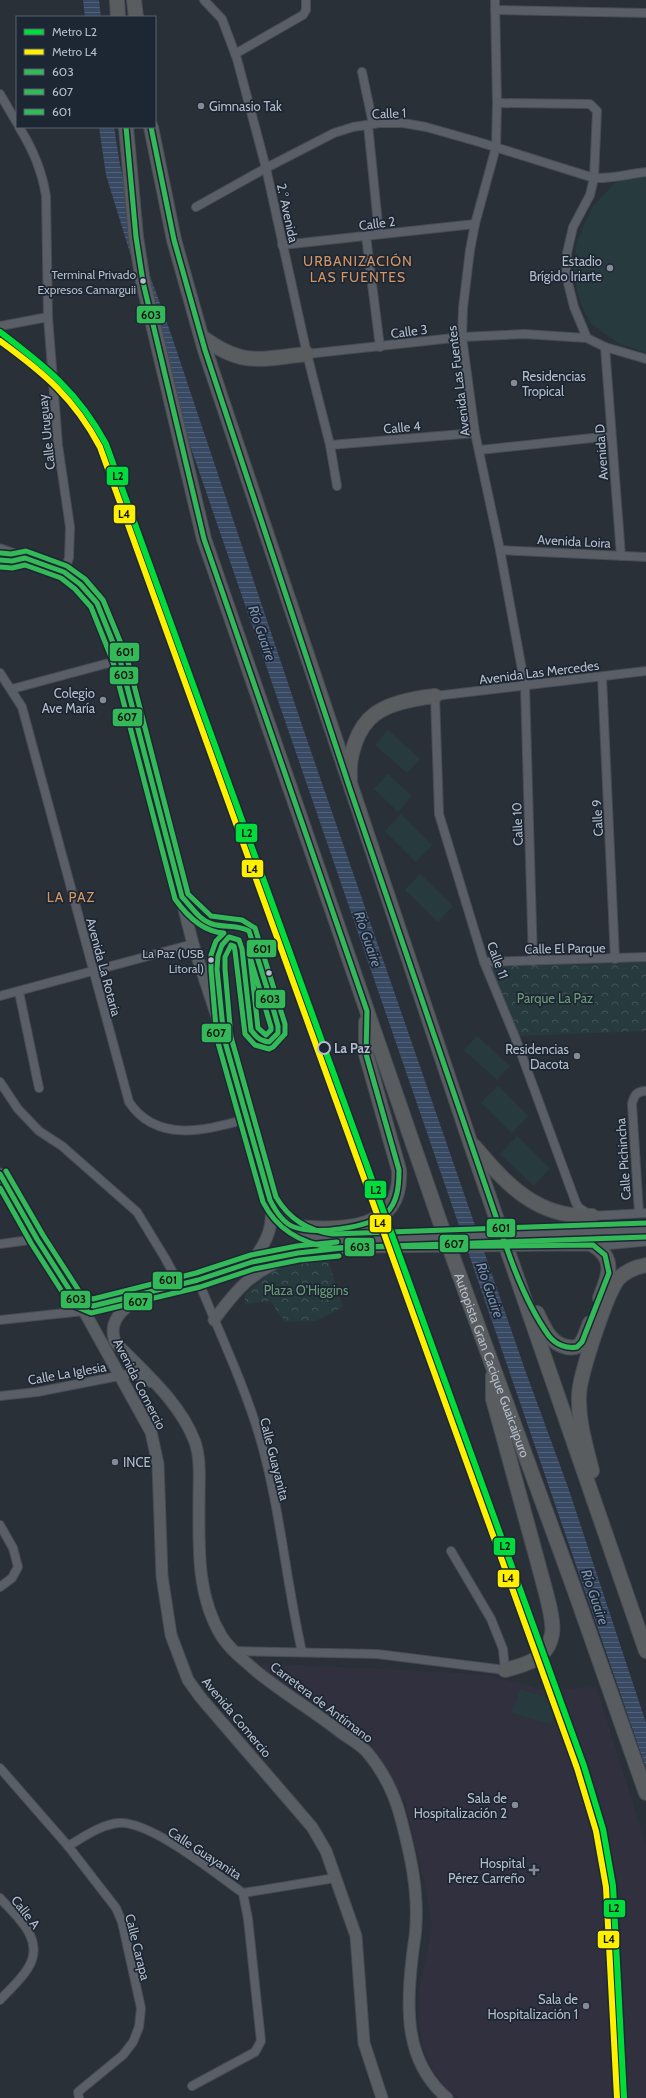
<svg xmlns="http://www.w3.org/2000/svg" width="646" height="2098" viewBox="0 0 646 2098" font-family="Cabin,sans-serif">
  <defs>
    <pattern id="forest-crowns" width="20" height="18" patternUnits="userSpaceOnUse"><rect width="20" height="18" fill="#273a3e"/><path d="M2 6a3 3 0 1 1 6 0M12 15a3 3 0 1 1 6 0" fill="none" stroke="#445559"/></pattern>
    <pattern id="water-rules" width="6" height="5" patternUnits="userSpaceOnUse"><rect width="6" height="5" fill="#384963"/><path d="M0 2.5h6" fill="none" stroke="#526178"/></pattern>
  </defs>
  <rect width="100%" height="100%" fill="#2a3038"/>
  <polygon fill="#31303e" points="262,1663 482,1674 549,1691 596,1686 646,1844 646,2098 458,2098 446,2088 431,2069 423,2048 419,2024 419,1988 432,1928 424,1881 405,1803 380,1758 260,1670"/>
  <g fill="#273a3e">
    <polygon points="646,174 646,353 618,343 590,323 581,304 573,273 577,241 593,206 615,183 626,178"/>
    <polygon points="388,730 420,759 407,773 375,745"/>
    <polygon points="388,774 412,796 398,812 374,789"/>
    <polygon points="401,814 432,845 416,862 385,831"/>
    <polygon points="420,874 453,906 438,922 405,890"/>
    <polygon points="477,1036 510,1066 497,1080 464,1050"/>
    <polygon points="498,1086 528,1116 512,1133 481,1103"/>
    <polygon points="517,1136 550,1168 534,1186 500,1154"/>
    <polygon points="520,1689 558,1701 551,1725 512,1713"/>
  </g>
  <g fill="url(#forest-crowns)">
    <polygon points="646,959 646,1031 518,1036 488,963"/>
    <polygon points="327,1257 343,1307 315,1321 285,1322 270,1301 245,1304 245,1294 281,1264"/>
  </g>
  <g fill="url(#water-rules)">
    <polygon points="83,0 99,0 101,17 85,17"/>
    <polygon points="99,127 114,127 120,165 136,237 172,337 306,737 524,1367 569,1490 646,1723 646,1768 182,422 106,175"/>
  </g>
  <g fill="none" stroke-linecap="round" stroke-linejoin="round">
    <g stroke="#484c53" stroke-width="10">
      <g id="minor">
        <polyline points="204,0 222,19 237,59 266,168 307,354 330,445 337,486"/>
        <polyline points="495,0 497,103 496,147 475,224 470,250 463,308 462,337 475,433 500,550 525,686 533,961"/>
        <polyline points="495,10 646,13"/>
        <polyline points="235,54 303,15 306,10 306,0"/>
        <polyline points="362,72 373,124"/>
        <polyline points="0,94 17,123"/>
        <polyline points="368,125 379,234"/>
        <path d="M19,127C33,149 42,171 46,196L48,317L58,445L70,527L69,558L64,572"/>
        <path d="M646,172C628,174 612,179 594,178L590,195L573,227L567,253L566,275L574,307L587,338L605,347L646,359"/>
        <polyline points="196,207 266,168 334,133 353,127 379,123 403,123 426,127 479,142 594,178 597,111 590,104 497,103"/>
        <polyline points="366,236 380,347"/>
        <polyline points="282,245 475,224"/>
        <polyline points="0,326 48,317"/>
        <polyline points="605,347 621,556"/>
        <polyline points="307,354 462,337 524,334 587,338"/>
        <polyline points="330,445 475,433"/>
        <polyline points="480,450 611,436"/>
        <polyline points="500,550 646,557"/>
        <polyline points="646,671 435,696 439,814 484,962 515,1037 576,1203 579,1208 592,1216 646,1213"/>
        <path d="M0,673L22,707L129,1102C156,1143 206,1131 246,1119"/>
        <polyline points="602,677 615,959"/>
        <polyline points="12,689 120,660"/>
        <polyline points="484,962 646,957"/>
        <polyline points="19,992 39,1088"/>
        <polyline points="0,996 193,944"/>
        <polyline points="0,1082 18,1109 39,1131 62,1146 137,1212 165,1258 177,1280 177,1286"/>
        <path d="M639,1213L632,1104C634,1095 637,1091 646,1091"/>
        <polyline points="0,1244 37,1239"/>
        <path d="M198,1280C219,1332 244,1384 260,1438C280,1506 286,1582 302,1652"/>
        <polyline points="0,1320 84,1311"/>
        <polyline points="0,1396 37,1392 129,1374 136,1375 151,1383"/>
        <polyline points="0,1525 13,1548 18,1567 12,1578 0,1587"/>
        <polyline points="232,1651 377,1654 505,1670 503,1649 491,1619 451,1551"/>
        <polyline points="0,1768 68,1846 116,1908 122,1922 141,2008 139,2027 133,2042 123,2055 78,2092 79,2098"/>
        <path d="M68,1846C84,1837 100,1825 118,1823C150,1820 216,1874 243,1893L335,1878"/>
        <path d="M0,1898C17,1917 46,1940 28,1968C21,1980 9,1990 0,2000"/>
        <polyline points="192,2086 255,2052 261,2041 248,1919 243,1893"/>
      </g>
    </g>
    <g stroke="#484c53" stroke-width="13">
      <g id="secondary">
        <path d="M0,550L64,572L80,584L97,603L102,614L120,660L193,944L224,1038L270,1200C275,1226 267,1241 252,1262"/>
        <polyline points="0,560 12,561 22,559"/>
        <polyline points="0,1174 37,1239 84,1311 151,1432 158,1464 162,1576 171,1635 188,1680 201,1698 312,1827 326,1851 356,1936 364,2043 382,2098"/>
        <path d="M272,1204C287,1233 321,1243 351,1240"/>
        <polyline points="555,1234 646,1230"/>
        <polyline points="554,1245 593,1245 646,1240"/>
        <path d="M142,1295C125,1308 107,1319 115,1342C144,1372 180,1402 195,1442C201,1460 199,1480 199,1499C199,1546 196,1595 222,1637C231,1651 244,1660 256,1671C283,1693 312,1710 339,1731C348,1738 360,1744 367,1752C383,1771 395,1795 401,1819C410,1853 418,1888 416,1924C416,1935 413,1947 412,1959C406,2010 405,2062 447,2098"/>
        <polyline points="77,1300 89,1305 99,1305 198,1280 252,1262 298,1253 351,1247"/>
        <path d="M214,1320C236,1290 249,1275 283,1259"/>
      </g>
    </g>
    <g stroke="#474c53" stroke-width="16">
      <g id="motorway">
        <polyline points="117,0 118,17"/>
        <polyline points="134,0 136,17"/>
        <path id="s1" d="M126,127L136,237L143,282L204,539L440,1222L572,1583L646,1793"/>
        <polyline points="151,127 174,240 205,350 469,1139 646,1651"/>
        <path d="M202,337C243,367 259,359 307,354"/>
        <path d="M350,778C348,757 357,727 375,714C390,703 417,698 435,696"/>
        <path d="M474,1146C507,1185 537,1218 592,1216"/>
        <path d="M294,1227C340,1231 403,1232 399,1170L366,1054V1022"/>
        <path d="M593,1245C617,1259 608,1277 600,1298"/>
        <path d="M537,1313C544,1327 550,1344 567,1347C573,1348 577,1348 581,1343C585,1338 587,1329 590,1323"/>
        <path d="M493,1376V1399C508,1454 523,1509 538,1563C542,1580 555,1618 552,1634C548,1659 525,1665 505,1670"/>
        <path d="M592,1471C586,1446 578,1422 579,1396C579,1377 607,1291 619,1278C627,1270 636,1267 646,1265"/>
      </g>
    </g>
    <use href="#minor" stroke="#5a5e66" stroke-width="8"/>
    <use href="#secondary" stroke="#595d64" stroke-width="11"/>
    <use href="#motorway" stroke="#5a5d60" stroke-width="14"/>
    <g stroke="#484c53" stroke-width="13" stroke-linecap="butt">
      <g id="secondary-bridge">
        <polyline points="352,1240 555,1234"/>
        <polyline points="360,1247 554,1245"/>
      </g>
    </g>
    <use href="#secondary-bridge" stroke="#595d64" stroke-width="11"/>
    <g stroke="#1d2633" stroke-width="8">
      <g id="bus-1">
        <polyline points="151,127 174,240 205,350 350,789 506,1246"/>
        <path d="M0,560L12,561L25,558L64,572L80,584L97,603L120,660L182,897C191,906 199,920 212,924C225,928 237,924 249,931L271,1001L278,1026V1033L269,1042C260,1041 256,1037 251,1030L242,949L239,940L229,937L222,945L218,956L217,969L224,1038L270,1200C275,1210 283,1223 294,1227C315,1235 369,1228 386,1213C398,1203 399,1184 399,1170L366,1054L367,1011L204,539L143,282L136,237L126,127"/>
        <polyline points="0,1174 37,1239 76,1300 93,1306 198,1280 252,1262 298,1253 351,1247 506,1246"/>
        <path d="M593,1245L605,1255L609,1273L582,1342L577,1347C567,1349 556,1345 549,1336C531,1311 516,1275 506,1246Z"/>
      </g>
    </g>
    <g stroke="#1d2633" stroke-width="8">
      <g id="bus-2">
        <path d="M0,567L12,568L25,565L61,578L75,589L91,607L113,662L175,899C187,916 203,932 224,933L216,941L211,955V970L217,1039L263,1202C277,1230 303,1244 333,1248L646,1237"/>
        <polygon points="250,957 271,1027 271,1030 266,1035 258,1028"/>
        <polyline points="0,1188 31,1243 70,1304 91,1313 200,1287 254,1269 299,1260 339,1256"/>
      </g>
    </g>
    <g stroke="#1d2633" stroke-width="8">
      <g id="bus-3">
        <path d="M1,553L11,554L26,551L67,566L85,579L103,600L127,658L188,894L211,916L242,920L255,928L285,1024V1034L273,1047L269,1049L255,1045L245,1034L235,951L234,946L231,945L225,957V969L231,1037L276,1197C289,1219 308,1231 333,1234L646,1223"/>
        <polyline points="6,1171 43,1235 81,1294 93,1299 196,1273 251,1255 297,1246 337,1242"/>
      </g>
    </g>
    <use href="#bus-1" stroke="#33b958" stroke-width="5"/>
    <use href="#bus-2" stroke="#33b958" stroke-width="5"/>
    <use href="#bus-3" stroke="#33b958" stroke-width="5"/>
    <g stroke="#1d2633" stroke-width="9">
      <path id="metro-1" d="M0,332C46,367 78,392 106,444L584,1766L603,1829L613,1886L624,2098"/>
    </g>
    <g stroke="#1d2633" stroke-width="9">
      <path id="metro-2" d="M0,341C44,373 74,398 100,447L577,1768L596,1831L606,1887L617,2098"/>
    </g>
    <use href="#metro-1" stroke="#00dc3c" stroke-width="6"/>
    <use href="#metro-2" stroke="#fff000" stroke-width="6"/>
  </g>
  <g fill="#848b96" stroke="#1d2633" stroke-width="1.5">
    <circle cx="201" cy="106" r="4"/>
    <circle cx="610" cy="268" r="4"/>
    <circle cx="514" cy="383" r="4"/>
    <circle cx="103" cy="700" r="4"/>
    <circle cx="577" cy="1056" r="4"/>
    <circle cx="115" cy="1462" r="4"/>
    <circle cx="515" cy="1805" r="4"/>
    <path d="M532 1864h4v4h4v4h-4v4h-4v-4h-4v-4h4z"/>
    <circle cx="586" cy="2006" r="4"/>
  </g>
  <g fill="#b4bcc9" stroke="#1d2633" stroke-width="1.5">
    <circle cx="143" cy="281" r="3.5"/>
    <circle cx="211" cy="960" r="3.5"/>
    <circle cx="269" cy="973" r="3.5"/>
  </g>
  <circle fill="#1d2633" stroke="#b4bcc9" stroke-width="2" cx="324" cy="1048" r="6"/>
  <g text-anchor="middle" stroke-width="3.5" stroke-linejoin="round" paint-order="stroke">
    <g font-size="12" fill="#b4bcc9" stroke="#1d2633" text-anchor="end">
      <text x="136" y="279">Terminal Privado<tspan x="136" dy="15">Expresos Camarguii</tspan></text>
      <text x="204" y="958">La Paz (USB<tspan x="204" dy="15">Litoral)</tspan></text>
    </g>
    <g font-size="13" fill="#b4bcc9" stroke="#1d2633" text-anchor="end">
      <text x="209" y="111" text-anchor="start">Gimnasio Tak</text>
      <text x="602" y="266">Estadio<tspan x="602" dy="15">Brígido Iriarte</tspan></text>
      <text x="522" y="381" text-anchor="start">Residencias<tspan x="522" dy="15">Tropical</tspan></text>
      <text x="95" y="698">Colegio<tspan x="95" dy="15">Ave María</tspan></text>
      <text x="569" y="1054">Residencias<tspan x="569" dy="15">Dacota</tspan></text>
      <text x="123" y="1467" text-anchor="start">INCE</text>
      <text x="507" y="1803">Sala de<tspan x="507" dy="15">Hospitalización 2</tspan></text>
      <text x="525" y="1868">Hospital<tspan x="525" dy="15">Pérez Carreño</tspan></text>
      <text x="578" y="2004">Sala de<tspan x="578" dy="15">Hospitalización 1</tspan></text>
    </g>
    <g font-size="13" fill="#b4bcc9" stroke="#1d2633">
      <text transform="translate(389 113) rotate(-2)" y="5">Calle 1</text>
      <text transform="translate(288 213) rotate(78)" y="5">2.° Avenida</text>
      <text transform="translate(377 223) rotate(-7)" y="5">Calle 2</text>
      <text transform="translate(409 331) rotate(-7)" y="5">Calle 3</text>
      <text transform="translate(458 381) rotate(-97)" y="5">Avenida Las Fuentes</text>
      <text transform="translate(402 427) rotate(-5)" y="5">Calle 4</text>
      <text transform="translate(46 432) rotate(-96)" y="5">Calle Uruguay</text>
      <text transform="translate(601 452) rotate(-94)" y="5">Avenida D</text>
      <text transform="translate(574 541) rotate(3)" y="5">Avenida Loira</text>
      <text transform="translate(539 672) rotate(-7)" y="5">Avenida Las Mercedes</text>
      <text transform="translate(597 818) rotate(-93)" y="5">Calle 9</text>
      <text transform="translate(517 824) rotate(-92)" y="5">Calle 10</text>
      <text transform="translate(565 948) rotate(-1)" y="5">Calle El Parque</text>
      <text transform="translate(498 960) rotate(70)" y="5">Calle 11</text>
      <text transform="translate(104 967) rotate(75)" y="5">Avenida La Rotaria</text>
      <text transform="translate(623 1159) rotate(-94)" y="5">Calle Pichincha</text>
      <text dy="5" stroke="none"><textPath href="#s1" startOffset="1295">Autopista Gran Cacique Guaicaipuro</textPath></text>
      <text transform="translate(67 1373) rotate(-10)" y="5">Calle La Iglesia</text>
      <text transform="translate(140 1384) rotate(63)" y="5">Avenida Comercio</text>
      <text transform="translate(275 1459) rotate(76)" y="5">Calle Guayanita</text>
      <text transform="translate(322 1702) rotate(37)" y="5">Carretera de Antímano</text>
      <text transform="translate(237 1717) rotate(50)" y="5">Avenida Comercio</text>
      <text transform="translate(205 1853) rotate(33)" y="5">Calle Guayanita</text>
      <text transform="translate(26 1912) rotate(52)" y="5">Calle A</text>
      <text transform="translate(138 1947) rotate(76)" y="5">Calle Carapa</text>
    </g>
    <g font-size="13" fill="#6b9a76" stroke="#1d2633">
      <text x="555" y="1003">Parque La Paz</text>
      <text x="306" y="1295">Plaza O'Higgins</text>
    </g>
    <g font-size="13" font-weight="bold" fill="#b4bcc9" stroke="#1d2633" text-anchor="start">
      <text x="334" y="1053">La Paz</text>
    </g>
    <g font-size="14" letter-spacing="1" fill="#d59563" stroke="#1d2633">
      <text x="358" y="266">URBANIZACIÓN<tspan x="358" dy="16">LAS FUENTES</tspan></text>
      <text x="71" y="902">LA PAZ</text>
    </g>
    <g font-size="14" font-style="italic" fill="#7c92b1" stroke="#1d2633">
      <text transform="translate(262 633) rotate(71)" y="5">Río Guaire</text>
      <text transform="translate(368 939) rotate(71)" y="5">Río Guaire</text>
      <text transform="translate(490 1290) rotate(71)" y="5">Río Guaire</text>
      <text transform="translate(595 1597) rotate(71)" y="5">Río Guaire</text>
    </g>
  </g>
  <g stroke="#1d2633" stroke-width="1.5">
    <rect x="136" y="305" width="30" height="19" rx="4" fill="#33b958"/>
    <rect x="106" y="466" width="23" height="20" rx="4" fill="#00dc3c"/>
    <rect x="113" y="504" width="23" height="20" rx="4" fill="#fff000"/>
    <rect x="109" y="642" width="31" height="20" rx="4" fill="#33b958"/>
    <rect x="109" y="666" width="30" height="19" rx="4" fill="#33b958"/>
    <rect x="112" y="708" width="31" height="19" rx="4" fill="#33b958"/>
    <rect x="235" y="823" width="23" height="20" rx="4" fill="#00dc3c"/>
    <rect x="241" y="859" width="23" height="19" rx="4" fill="#fff000"/>
    <rect x="246" y="939" width="31" height="19" rx="4" fill="#33b958"/>
    <rect x="255" y="989" width="31" height="20" rx="4" fill="#33b958"/>
    <rect x="201" y="1023" width="31" height="20" rx="4" fill="#33b958"/>
    <rect x="364" y="1180" width="23" height="19" rx="4" fill="#00dc3c"/>
    <rect x="369" y="1214" width="23" height="19" rx="4" fill="#fff000"/>
    <rect x="486" y="1218" width="30" height="20" rx="4" fill="#33b958"/>
    <rect x="439" y="1234" width="30" height="19" rx="4" fill="#33b958"/>
    <rect x="344" y="1237" width="31" height="20" rx="4" fill="#33b958"/>
    <rect x="152" y="1271" width="31" height="19" rx="4" fill="#33b958"/>
    <rect x="60" y="1290" width="31" height="19" rx="4" fill="#33b958"/>
    <rect x="123" y="1292" width="30" height="19" rx="4" fill="#33b958"/>
    <rect x="493" y="1537" width="23" height="19" rx="4" fill="#00dc3c"/>
    <rect x="497" y="1569" width="23" height="19" rx="4" fill="#fff000"/>
    <rect x="603" y="1899" width="23" height="19" rx="4" fill="#00dc3c"/>
    <rect x="597" y="1930" width="23" height="19" rx="4" fill="#fff000"/>
  </g>
  <g font-size="11" text-anchor="middle" font-weight="bold" fill="#111">
    <text x="151" y="319">603</text>
    <text x="118" y="480">L2</text>
    <text x="124" y="518">L4</text>
    <text x="125" y="656">601</text>
    <text x="124" y="679">603</text>
    <text x="127" y="721">607</text>
    <text x="247" y="837">L2</text>
    <text x="252" y="873">L4</text>
    <text x="262" y="953">601</text>
    <text x="270" y="1003">603</text>
    <text x="216" y="1037">607</text>
    <text x="376" y="1194">L2</text>
    <text x="380" y="1227">L4</text>
    <text x="501" y="1232">601</text>
    <text x="454" y="1248">607</text>
    <text x="360" y="1251">603</text>
    <text x="168" y="1284">601</text>
    <text x="76" y="1303">603</text>
    <text x="138" y="1306">607</text>
    <text x="505" y="1550">L2</text>
    <text x="508" y="1582">L4</text>
    <text x="614" y="1912">L2</text>
    <text x="609" y="1943">L4</text>
  </g>
  <rect x="16" y="16" width="140" height="112" fill="#1d2633" stroke="#59626f"/>
  <rect x="24" y="29" width="20" height="6" fill="#00dc3c" stroke="#59626f"/>
  <text x="52" y="36" font-size="12" fill="#b4bcc9">Metro L2</text>
  <rect x="24" y="49" width="20" height="6" fill="#fff000" stroke="#59626f"/>
  <text x="52" y="56" font-size="12" fill="#b4bcc9">Metro L4</text>
  <rect x="24" y="69" width="20" height="6" fill="#33b958" stroke="#59626f"/>
  <text x="52" y="76" font-size="12" fill="#b4bcc9">603</text>
  <rect x="24" y="89" width="20" height="6" fill="#33b958" stroke="#59626f"/>
  <text x="52" y="96" font-size="12" fill="#b4bcc9">607</text>
  <rect x="24" y="109" width="20" height="6" fill="#33b958" stroke="#59626f"/>
  <text x="52" y="116" font-size="12" fill="#b4bcc9">601</text>
</svg>
